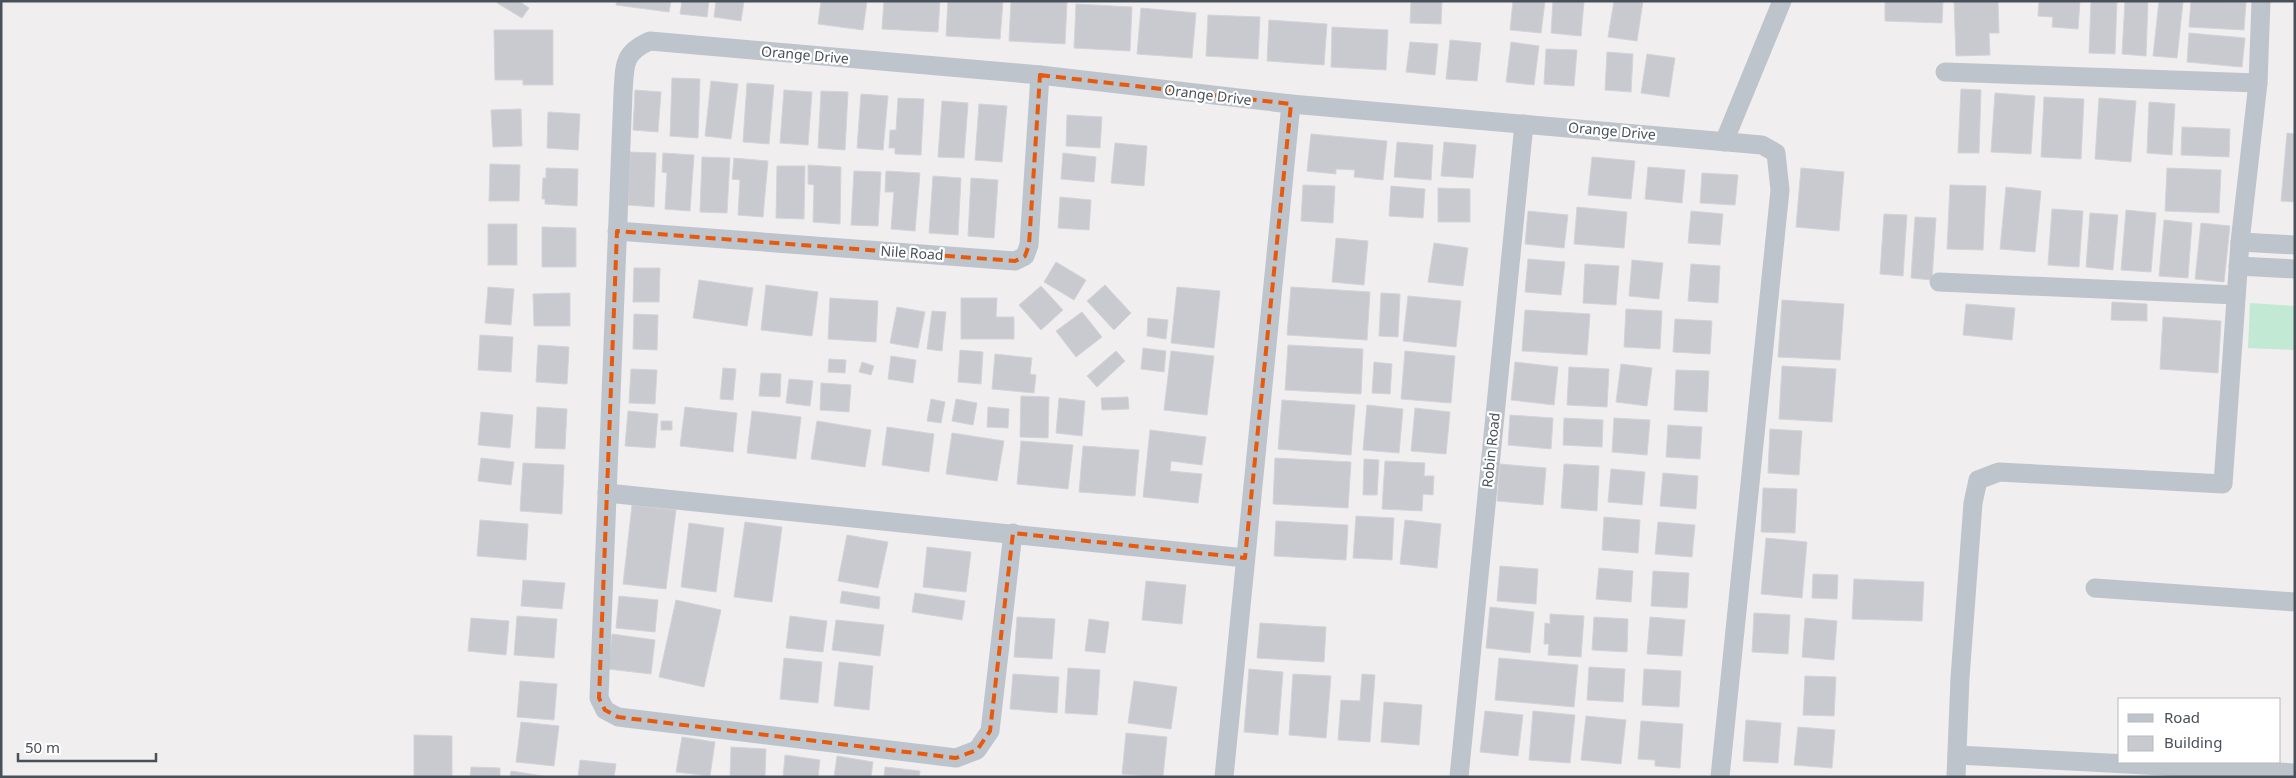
<svg xmlns="http://www.w3.org/2000/svg" width="2296" height="778" viewBox="0 0 2296 778" font-family="'Noto Sans',sans-serif">
  <rect width="100%" height="100%" fill="#f0eeee"/>
  <polygon fill="#c1e9d4" points="2250,303 2295,306 2295,350 2248,348"/>
  <g fill="#c9cad0" stroke="#d3d4d9">
    <polygon points="498,1 519,1 529,8 522,18 497,3"/>
    <polygon points="617,1 671,1 669,12 616,5"/>
    <polygon points="682,1 709,1 707,17 680,14"/>
    <polygon points="716,1 744,1 741,21 714,17"/>
    <polygon points="821,1 867,1 863,30 818,24"/>
    <polygon points="884,1 940,1 938,32 882,29"/>
    <polygon points="948,1 1003,1 1000,39 946,36"/>
    <polygon points="1011,1 1067,1 1065,44 1009,41"/>
    <polygon points="1411,1 1442,1 1441,24 1410,23"/>
    <polygon points="1513,1 1545,1 1541,33 1510,30"/>
    <polygon points="1553,1 1584,1 1581,36 1551,33"/>
    <polygon points="1614,1 1643,1 1637,41 1608,37"/>
    <polygon points="1885,1 1943,1 1942,23 1885,21"/>
    <polygon points="1954,1 1998,1 1999,33 1989,33 1990,55 1956,56"/>
    <polygon points="2039,1 2080,1 2078,29 2052,27 2053,17 2038,16"/>
    <polygon points="2091,1 2117,1 2115,54 2089,53"/>
    <polygon points="2125,1 2148,1 2146,56 2122,54"/>
    <polygon points="2159,1 2183,2 2177,58 2153,56"/>
    <polygon points="2191,1 2246,2 2244,30 2189,27"/>
    <polygon points="1076,4 1132,7 1130,51 1074,48"/>
    <polygon points="1141,8 1196,13 1192,58 1137,54"/>
    <polygon points="1208,15 1260,17 1258,59 1206,56"/>
    <polygon points="1269,20 1327,24 1324,65 1267,61"/>
    <polygon points="1332,27 1388,30 1386,70 1331,67"/>
    <polygon points="494,30 553,30 553,85 523,85 523,80 495,80"/>
    <polygon points="2189,33 2245,38 2242,67 2187,62"/>
    <polygon points="1450,40 1481,43 1477,81 1446,79"/>
    <polygon points="1410,42 1438,44 1435,75 1406,72"/>
    <polygon points="1511,42 1539,46 1534,85 1506,82"/>
    <polygon points="1546,49 1577,50 1574,86 1544,84"/>
    <polygon points="1607,52 1633,54 1631,92 1605,90"/>
    <polygon points="1647,54 1675,58 1669,97 1641,93"/>
    <polygon points="672,78 700,79 698,138 670,136"/>
    <polygon points="711,81 738,84 731,139 705,136"/>
    <polygon points="747,83 774,85 769,144 743,142"/>
    <polygon points="1961,89 1981,90 1979,153 1958,153"/>
    <polygon points="635,90 661,92 658,132 633,130"/>
    <polygon points="784,90 812,92 808,145 780,143"/>
    <polygon points="821,91 848,92 845,150 818,148"/>
    <polygon points="1995,93 2035,96 2031,154 1991,152"/>
    <polygon points="861,94 888,96 883,150 857,148"/>
    <polygon points="2044,97 2084,99 2081,159 2041,157"/>
    <polygon points="898,98 924,99 921,155 895,154 895,148 889,148 890,130 896,130"/>
    <polygon points="2099,98 2136,101 2131,162 2095,159"/>
    <polygon points="942,101 968,103 964,158 938,157"/>
    <polygon points="2149,102 2175,104 2172,155 2147,153"/>
    <polygon points="979,104 1007,106 1002,162 975,160"/>
    <polygon points="521,109 522,146 493,147 491,110"/>
    <polygon points="548,112 580,114 578,150 547,148"/>
    <polygon points="1067,115 1102,117 1100,148 1066,146"/>
    <polygon points="2182,127 2230,129 2229,157 2181,155"/>
    <polygon points="2287,133 2295,134 2295,202 2281,201"/>
    <polygon points="1311,134 1387,141 1383,180 1354,177 1355,170 1336,169 1336,174 1307,171"/>
    <polygon points="1397,142 1433,145 1431,180 1394,177"/>
    <polygon points="1444,142 1476,145 1473,178 1441,176"/>
    <polygon points="1115,143 1147,146 1144,186 1111,183"/>
    <polygon points="630,152 656,153 654,207 628,205"/>
    <polygon points="663,153 694,155 690,211 665,209 667,173 662,172"/>
    <polygon points="1063,153 1096,157 1094,182 1061,179"/>
    <polygon points="702,157 730,158 727,213 700,212"/>
    <polygon points="1592,157 1635,161 1631,199 1588,195"/>
    <polygon points="734,158 768,161 763,217 738,215 740,180 732,179"/>
    <polygon points="490,164 520,165 519,201 489,201"/>
    <polygon points="808,165 841,167 840,224 813,222 814,185 808,184"/>
    <polygon points="777,166 805,166 804,219 776,218"/>
    <polygon points="1648,167 1685,170 1682,203 1645,199"/>
    <polygon points="546,168 578,169 577,206 545,204 545,199 542,199 543,178 546,178"/>
    <polygon points="1801,168 1844,172 1839,231 1796,227"/>
    <polygon points="2167,168 2221,170 2219,213 2165,211"/>
    <polygon points="854,171 881,172 878,226 851,225"/>
    <polygon points="886,171 920,173 915,231 891,229 894,192 885,192"/>
    <polygon points="1702,173 1738,175 1735,205 1700,203"/>
    <polygon points="933,176 961,178 958,235 929,233"/>
    <polygon points="971,178 998,180 994,238 968,236"/>
    <polygon points="1303,185 1335,186 1333,223 1301,221"/>
    <polygon points="1950,185 1986,186 1983,250 1947,249"/>
    <polygon points="1391,186 1425,189 1423,218 1389,216"/>
    <polygon points="2006,187 2041,191 2035,252 2000,249"/>
    <polygon points="1438,188 1470,189 1470,222 1438,222"/>
    <polygon points="1060,197 1091,200 1089,230 1058,228"/>
    <polygon points="1577,207 1627,212 1624,248 1574,244"/>
    <polygon points="2052,209 2083,211 2079,267 2048,265"/>
    <polygon points="2126,210 2156,213 2151,272 2121,270"/>
    <polygon points="1528,211 1568,215 1564,248 1525,244"/>
    <polygon points="1691,211 1723,214 1720,245 1688,243"/>
    <polygon points="2090,213 2118,215 2113,270 2086,267"/>
    <polygon points="1884,214 1907,215 1903,276 1880,274"/>
    <polygon points="1915,217 1936,218 1932,280 1911,278"/>
    <polygon points="2164,220 2192,223 2188,278 2159,276"/>
    <polygon points="2201,223 2230,226 2224,282 2195,279"/>
    <rect x="488" y="224" width="29" height="41"/>
    <polygon points="542,227 576,228 576,267 542,267"/>
    <polygon points="1336,238 1368,241 1364,285 1332,282"/>
    <polygon points="1434,243 1468,248 1463,286 1428,282"/>
    <polygon points="1528,259 1565,262 1561,295 1525,292"/>
    <polygon points="1632,260 1663,263 1659,299 1629,296"/>
    <polygon points="1056,262 1086,280 1074,300 1044,282"/>
    <polygon points="1585,264 1619,266 1616,305 1583,303"/>
    <polygon points="1691,264 1720,266 1718,303 1688,301"/>
    <polygon points="634,268 660,268 659,302 633,302"/>
    <polygon points="699,280 753,288 747,326 693,318"/>
    <polygon points="766,285 818,292 812,336 761,330"/>
    <polygon points="1105,285 1131,313 1114,330 1087,301"/>
    <polygon points="1041,286 1063,310 1041,330 1019,305"/>
    <polygon points="488,287 514,289 511,325 485,323"/>
    <polygon points="1177,287 1220,291 1214,348 1171,343"/>
    <polygon points="1291,287 1370,292 1367,340 1287,335"/>
    <polygon points="570,293 570,326 534,326 533,294"/>
    <polygon points="1381,293 1400,294 1398,337 1379,336"/>
    <polygon points="1408,296 1461,301 1456,347 1403,341"/>
    <polygon points="830,298 878,301 876,342 828,339"/>
    <polygon points="961,298 997,298 996,317 1014,317 1014,339 961,339"/>
    <polygon points="1782,300 1844,304 1840,360 1778,357"/>
    <polygon points="2112,302 2147,304 2147,321 2111,320"/>
    <polygon points="1966,304 2015,308 2012,340 1963,335"/>
    <polygon points="897,307 925,312 918,348 890,343"/>
    <polygon points="1626,309 1662,311 1660,349 1624,347"/>
    <polygon points="1525,310 1590,314 1587,355 1522,351"/>
    <polygon points="932,311 946,312 942,351 927,349"/>
    <polygon points="1082,312 1102,337 1076,357 1056,331"/>
    <polygon points="634,314 658,315 657,350 633,349"/>
    <polygon points="2163,317 2221,321 2218,373 2160,369"/>
    <polygon points="1148,318 1168,320 1166,339 1147,336"/>
    <polygon points="1675,319 1712,321 1710,354 1673,352"/>
    <polygon points="480,335 513,337 511,372 478,370"/>
    <polygon points="538,345 569,347 567,384 536,382"/>
    <polygon points="1288,345 1363,349 1361,394 1285,390"/>
    <polygon points="1143,348 1166,351 1164,372 1141,369"/>
    <polygon points="960,350 983,352 981,384 958,382"/>
    <polygon points="1116,351 1125,361 1097,387 1087,376"/>
    <polygon points="1171,351 1214,356 1207,415 1164,410"/>
    <polygon points="1405,351 1455,356 1451,403 1401,399"/>
    <polygon points="995,354 1032,358 1030,374 1036,375 1034,393 992,389"/>
    <polygon points="891,356 916,360 913,383 888,379"/>
    <polygon points="829,359 846,360 845,373 828,372"/>
    <polygon points="862,362 874,366 871,375 859,372"/>
    <polygon points="1374,362 1392,364 1390,394 1372,393"/>
    <polygon points="1515,362 1558,367 1554,405 1511,400"/>
    <polygon points="1621,364 1652,368 1647,406 1616,402"/>
    <polygon points="1782,366 1836,369 1832,422 1779,419"/>
    <polygon points="1569,367 1609,369 1607,407 1567,405"/>
    <polygon points="723,368 736,369 733,400 720,399"/>
    <polygon points="631,369 657,370 655,404 629,403"/>
    <polygon points="1676,370 1709,371 1707,412 1674,410"/>
    <polygon points="761,373 781,374 780,397 759,396"/>
    <polygon points="789,379 813,381 810,406 786,403"/>
    <polygon points="821,383 851,385 849,412 820,410"/>
    <polygon points="1021,396 1049,397 1048,438 1020,437"/>
    <polygon points="1128,397 1129,409 1102,410 1101,398"/>
    <polygon points="1059,398 1085,401 1082,436 1056,433"/>
    <polygon points="931,399 945,402 941,423 927,421"/>
    <polygon points="956,399 977,403 973,425 952,421"/>
    <polygon points="1282,400 1355,405 1351,455 1278,449"/>
    <polygon points="1367,405 1403,409 1399,453 1363,450"/>
    <polygon points="537,407 567,409 565,449 535,448"/>
    <polygon points="685,407 737,413 733,452 680,446"/>
    <polygon points="988,407 1009,409 1008,428 987,427"/>
    <polygon points="1415,408 1450,412 1446,454 1411,451"/>
    <polygon points="628,411 658,414 655,448 625,446"/>
    <polygon points="752,411 801,417 796,459 747,453"/>
    <polygon points="481,412 513,415 510,448 478,445"/>
    <polygon points="1510,415 1553,418 1551,449 1508,445"/>
    <polygon points="1564,418 1603,420 1602,447 1563,445"/>
    <polygon points="1614,418 1650,420 1647,455 1612,452"/>
    <rect x="661" y="421" width="11" height="9"/>
    <polygon points="817,421 871,430 865,467 811,459"/>
    <polygon points="1668,425 1702,427 1700,459 1666,457"/>
    <polygon points="887,427 934,434 929,472 882,465"/>
    <polygon points="1770,429 1802,431 1799,475 1768,473"/>
    <polygon points="1150,430 1206,437 1202,465 1171,461 1170,471 1202,474 1198,503 1143,497"/>
    <polygon points="952,433 1004,441 997,481 946,474"/>
    <polygon points="1021,441 1073,445 1068,489 1017,484"/>
    <polygon points="1083,446 1139,450 1135,496 1079,492"/>
    <polygon points="481,458 514,462 511,485 478,481"/>
    <polygon points="1275,458 1351,462 1348,508 1273,504"/>
    <polygon points="1364,459 1379,460 1377,495 1363,495"/>
    <polygon points="1385,461 1425,463 1424,476 1434,476 1433,495 1423,494 1422,511 1382,509"/>
    <polygon points="523,463 564,465 562,514 520,511"/>
    <polygon points="1500,464 1546,468 1543,505 1497,501"/>
    <polygon points="1564,464 1599,466 1597,511 1561,508"/>
    <polygon points="1611,469 1645,472 1642,505 1608,502"/>
    <polygon points="1663,473 1698,476 1696,509 1660,506"/>
    <polygon points="1763,488 1797,489 1795,533 1761,532"/>
    <polygon points="632,505 676,510 666,589 623,584"/>
    <polygon points="1356,516 1394,518 1392,560 1353,558"/>
    <polygon points="1604,517 1640,520 1638,553 1602,550"/>
    <polygon points="480,520 528,524 526,560 477,556"/>
    <polygon points="1405,520 1441,524 1437,568 1400,564"/>
    <polygon points="1276,521 1348,525 1346,560 1274,556"/>
    <polygon points="745,522 782,527 772,602 734,597"/>
    <polygon points="1658,522 1695,525 1692,557 1655,554"/>
    <polygon points="689,523 724,528 716,592 681,587"/>
    <polygon points="847,535 888,542 878,588 838,581"/>
    <polygon points="1766,538 1807,542 1802,598 1761,594"/>
    <polygon points="927,547 971,552 966,592 923,587"/>
    <polygon points="1500,566 1538,569 1536,604 1497,601"/>
    <polygon points="1599,568 1633,571 1631,602 1596,599"/>
    <polygon points="1653,571 1689,573 1687,608 1651,606"/>
    <polygon points="1813,574 1838,575 1837,599 1812,598"/>
    <polygon points="1854,579 1924,582 1922,621 1852,619"/>
    <polygon points="523,580 565,583 562,609 521,606"/>
    <polygon points="1146,581 1186,585 1182,624 1142,620"/>
    <polygon points="842,591 880,597 879,609 840,603"/>
    <polygon points="915,593 965,601 962,620 912,612"/>
    <polygon points="619,596 658,600 655,632 616,628"/>
    <polygon points="676,600 721,610 704,687 659,677"/>
    <polygon points="1490,607 1534,612 1530,653 1486,648"/>
    <polygon points="1754,613 1790,615 1788,654 1752,652"/>
    <polygon points="1550,614 1584,616 1581,657 1548,655 1549,644 1544,644 1545,623 1550,624"/>
    <polygon points="517,616 557,619 554,658 514,655"/>
    <polygon points="790,616 827,621 823,652 786,648"/>
    <polygon points="1017,617 1055,619 1052,659 1014,657"/>
    <polygon points="1594,617 1628,619 1627,652 1592,650"/>
    <polygon points="1650,617 1685,620 1682,656 1647,654"/>
    <polygon points="471,618 509,621 506,655 468,651"/>
    <polygon points="1805,618 1837,621 1834,660 1802,657"/>
    <polygon points="1089,619 1109,622 1105,653 1085,651"/>
    <polygon points="836,620 884,625 880,656 832,650"/>
    <polygon points="1260,623 1326,627 1324,662 1257,658"/>
    <polygon points="612,634 655,640 651,674 608,669"/>
    <polygon points="784,658 822,662 818,703 780,699"/>
    <polygon points="1499,658 1578,665 1574,707 1495,700"/>
    <polygon points="839,662 873,666 869,710 834,706"/>
    <polygon points="1589,667 1625,669 1623,702 1587,700"/>
    <polygon points="1068,668 1100,670 1097,715 1065,713"/>
    <polygon points="1249,669 1283,672 1278,735 1244,732"/>
    <polygon points="1644,669 1681,671 1679,707 1642,705"/>
    <polygon points="1013,674 1059,677 1057,713 1010,709"/>
    <polygon points="1293,674 1331,676 1326,738 1289,735"/>
    <polygon points="1362,674 1375,675 1370,742 1338,740 1341,700 1360,701"/>
    <polygon points="1805,676 1836,677 1834,716 1803,715"/>
    <polygon points="520,681 557,684 554,720 517,717"/>
    <polygon points="1134,681 1177,687 1171,729 1128,723"/>
    <polygon points="1384,702 1422,705 1419,745 1381,742"/>
    <polygon points="1485,711 1523,715 1518,756 1480,752"/>
    <polygon points="1533,711 1575,715 1570,763 1529,760"/>
    <polygon points="1586,716 1626,720 1621,764 1581,760"/>
    <polygon points="1746,720 1781,723 1778,763 1743,761"/>
    <polygon points="1641,721 1683,724 1680,768 1655,766 1655,760 1638,759"/>
    <polygon points="521,722 559,726 554,766 516,762"/>
    <polygon points="1798,727 1835,730 1832,768 1794,765"/>
    <polygon points="1126,733 1167,737 1163,777 1122,774"/>
    <polygon points="414,735 452,736 452,777 414,777"/>
    <polygon points="682,737 715,742 710,776 676,772"/>
    <polygon points="731,747 766,749 765,777 730,777"/>
    <polygon points="785,755 820,760 818,777 783,777"/>
    <polygon points="837,756 873,762 871,777 834,777"/>
    <polygon points="580,760 616,764 614,777 578,777"/>
    <polygon points="471,767 500,768 500,777 470,777"/>
    <polygon points="885,767 920,771 919,777 884,777"/>
    <polygon points="511,771 549,777 510,777"/>
  </g>
  <g fill="none" stroke-linecap="round" stroke-linejoin="round">
    <g stroke="#bec4cb" stroke-width="19">
      <polyline points="1945,72 2258,83"/>
      <polyline points="1724,142 1782,1"/>
      <polyline points="617,231 1015,261 1025,256 1029,245 1040,75"/>
      <polyline points="2240,242 2295,245"/>
      <polyline points="2238,266 2295,269"/>
      <polyline points="1939,282 2236,295"/>
      <polyline points="607,493 1245,558"/>
      <path d="M1013,533L990,731L977,750L956,758L618,717L605,710L599,698L623,93C625,66 622,53 650,41L1040,75L1291,104L1762,145L1776,153L1780,190L1720,777"/>
      <polyline points="2095,588 2295,602"/>
      <polyline points="1957,755 2295,773"/>
      <polyline points="1224,777 1291,104"/>
      <polyline points="1459,777 1524,124"/>
      <polyline points="1956,777 1960,678 1973,503 1978,480 1999,472 2223,484 2240,242 2258,83 2261,1"/>
    </g>
  </g>
  <path fill="none" stroke="#e8590c" stroke-width="4" stroke-dasharray="10 6" stroke-linejoin="round" d="M1040,75L1291,104L1245,558L1013,533L990,731L977,750L956,758L618,717L605,710L599,698L617,231L1015,261L1025,256L1029,245Z"/>
  <g text-anchor="middle" stroke-width="4.5" stroke-linejoin="round" paint-order="stroke">
    <g font-size="14" fill="#485059" stroke="#fff">
      <text transform="translate(805 55) rotate(5)" y="5">Orange Drive</text>
      <text transform="translate(1208 95) rotate(7)" y="5">Orange Drive</text>
      <text transform="translate(1612 131) rotate(5)" y="5">Orange Drive</text>
      <text transform="translate(912 253) rotate(4)" y="5">Nile Road</text>
      <text transform="translate(1491 450) rotate(-84)" y="5">Robin Road</text>
    </g>
  </g>
  <rect width="2296" height="778" fill="none" stroke="#485059" stroke-width="5"/>
  <rect x="2118" y="698" width="162" height="65" fill="#ffffff" stroke="#b6b9bd"/>
  <rect x="2128" y="714" width="25" height="8" fill="#bec4cb" stroke="#b6b9bd"/>
  <text x="2164" y="723" font-size="15" fill="#485059">Road</text>
  <rect x="2128" y="736" width="25" height="15" fill="#c9cad0" stroke="#b6b9bd"/>
  <text x="2164" y="748" font-size="15" fill="#485059">Building</text>
  <path d="M18 753v8h138v-8" fill="none" stroke="#485059" stroke-width="2.5"/>
  <text x="25" y="753" font-size="15" fill="#485059" stroke="#ffffff" stroke-width="4" paint-order="stroke">50 m</text>
</svg>
